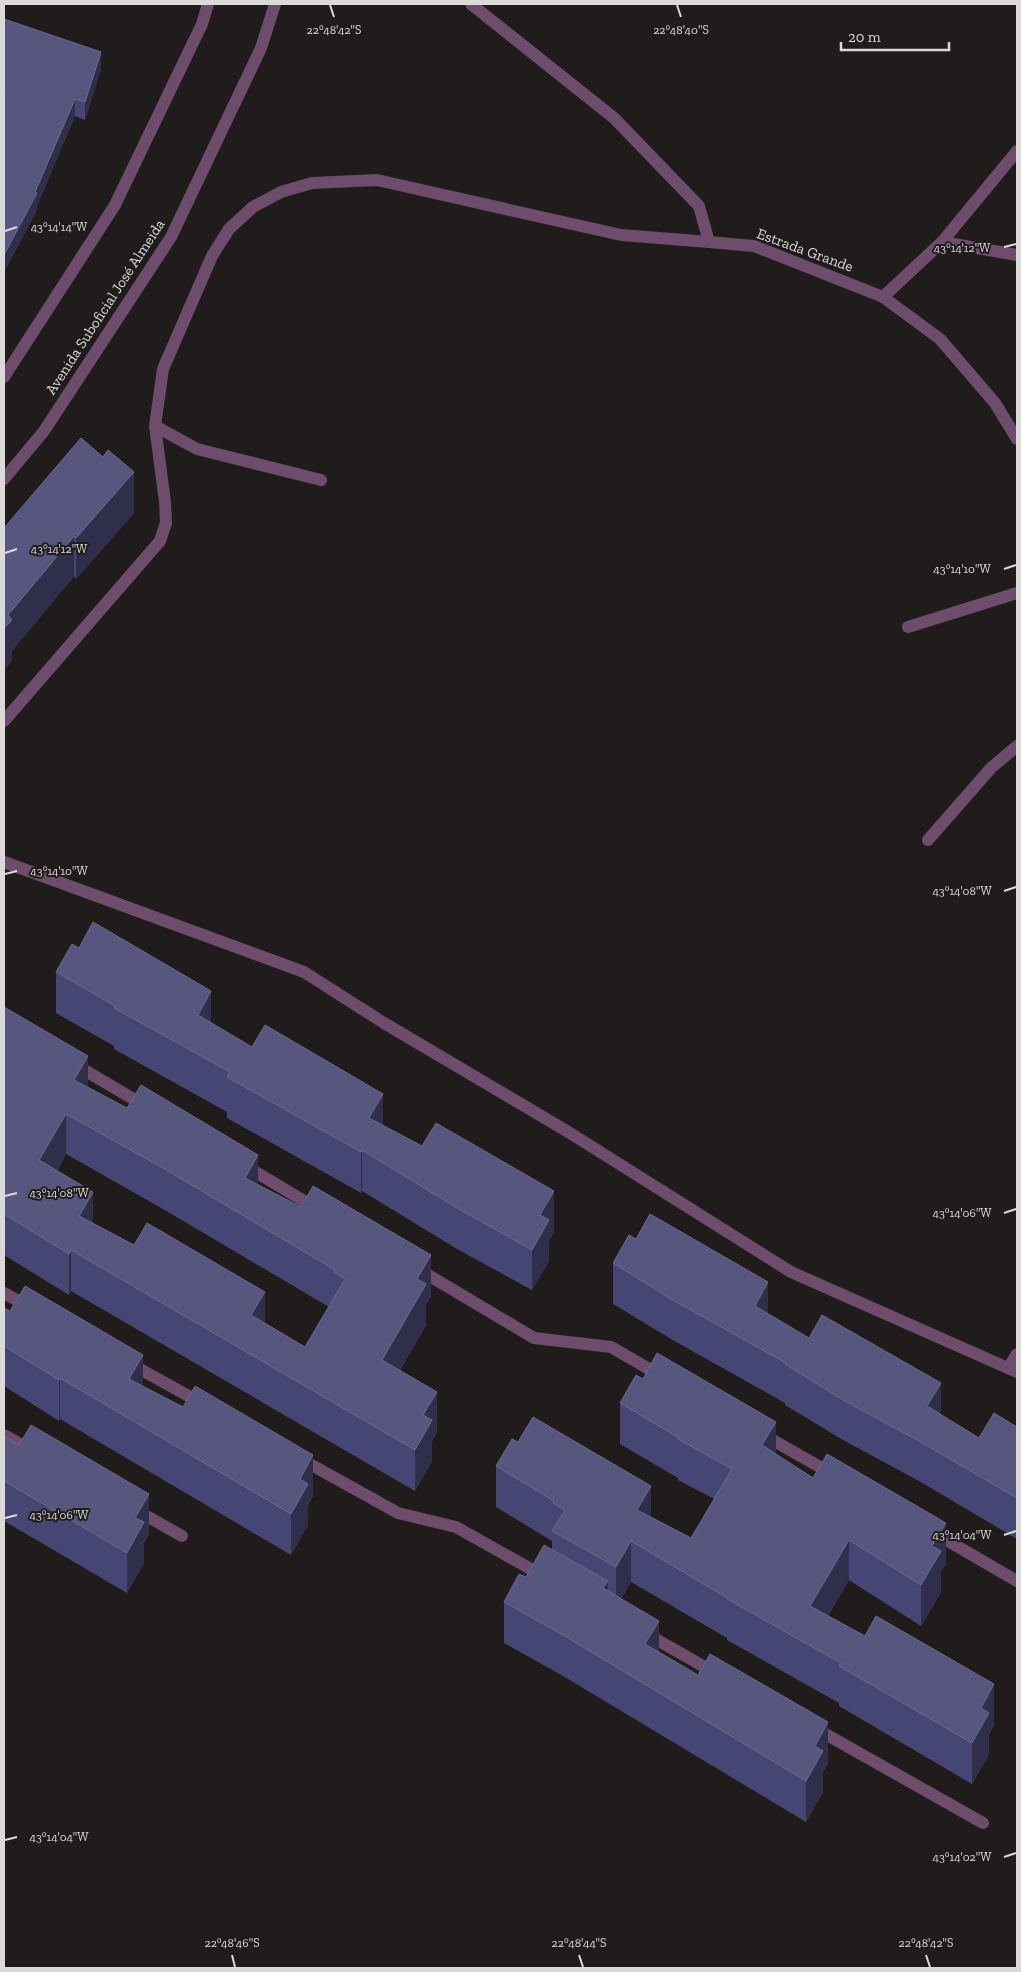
<svg xmlns="http://www.w3.org/2000/svg" width="1021" height="1972" viewBox="0 0 1021 1972" font-family="'Zilla Slab',serif">
  <rect width="100%" height="100%" fill="#201c1b"/>
  <g fill="none" stroke-linecap="round" stroke-linejoin="round">
    <g stroke="#6d4d6b" stroke-width="12">
      <polyline points="471,4 614,118 699,206 709,242 754,246 883,297 940,339 995,403 1017,439"/>
      <polyline points="942,242 1017,255"/>
      <polyline points="883,297 942,242 1017,151"/>
      <polyline points="4,377 115,205 202,24 208,4"/>
      <polyline points="155,426 197,449 321,480"/>
      <polyline points="4,479 44,431 171,237 261,48 275,4"/>
      <polyline points="908,627 1017,593"/>
      <polyline points="4,721 160,541 166,523 165,502 155,426 163,369 212,256 229,229 253,207 281,192 312,183 377,180 621,235 709,242"/>
      <polyline points="928,840 991,768 1017,746"/>
      <polyline points="4,862 304,972 384,1023 570,1133 791,1272 1017,1372"/>
      <polyline points="74,1064 147,1107"/>
      <polyline points="244,1165 319,1210"/>
      <polyline points="418,1269 534,1338 611,1347 663,1377"/>
      <polyline points="4,1293 31,1308"/>
      <polyline points="129,1363 203,1404"/>
      <polyline points="1008,1368 1017,1354"/>
      <polyline points="762,1434 834,1475"/>
      <polyline points="4,1435 34,1452"/>
      <polyline points="299,1458 398,1513 456,1527 545,1577"/>
      <polyline points="136,1510 182,1536"/>
      <polyline points="931,1531 1017,1581"/>
      <polyline points="645,1633 717,1674"/>
      <polyline points="813,1727 983,1823"/>
    </g>
  </g>
  <g fill="#454673" fill-rule="evenodd">
    <polygon points="4,19 101,69 85,120 75,116 37,206 37,210 4,272"/>
    <polygon points="134,513 76,579 74,576 12,651 12,661 4,669 4,528"/>
    <polygon points="56,972 211,1023 383,1126 554,1232 549,1241 549,1261 532,1290 457,1249 362,1191 361,1193 227,1118 227,1112 114,1049 114,1046 56,1013"/>
    <path d="M4,1007L88,1087L258,1185L431,1296L426,1304V1325L400,1370L437,1432L432,1441V1461L415,1491L71,1291L69,1295L4,1255ZM66,1154L163,1209L329,1307L305,1347L134,1245L93,1223L57,1171Z"/>
    <polygon points="613,1263 768,1314 979,1438 1017,1427 1017,1539 919,1481 843,1440 785,1405 785,1403 671,1339 613,1304"/>
    <polygon points="4,1308 143,1386 313,1496 308,1505 308,1525 291,1555 60,1419 59,1421 4,1386"/>
    <polygon points="620,1403 776,1454 946,1564 941,1572 941,1592 921,1626 849,1580 828,1616 994,1725 989,1734 989,1754 972,1784 839,1706 839,1703 727,1640 727,1638 631,1582 621,1599 659,1652 828,1763 823,1772 823,1792 806,1822 563,1676 504,1643 504,1602 526,1577 552,1550 552,1541 496,1507 496,1466 651,1517 691,1538 714,1499 678,1480 678,1478 620,1444"/>
    <polygon points="4,1437 149,1534 144,1543 144,1563 127,1593 4,1521"/>
  </g>
  <g fill="#302f4b">
    <polygon points="101,52 101,69 85,120 85,102"/>
    <polygon points="75,99 75,116 37,206 37,210 4,272 4,255 35,192"/>
    <polygon points="134,472 134,513 76,579 76,538"/>
    <polygon points="74,536 74,576 12,651 12,661 4,669 4,628 8,615"/>
    <polygon points="211,991 211,1032 198,1055 198,1015"/>
    <polygon points="88,1056 88,1097 74,1080"/>
    <polygon points="383,1094 383,1135 369,1118"/>
    <polygon points="66,1114 66,1154 39,1201 39,1160"/>
    <polygon points="362,1150 362,1191 361,1193 361,1152"/>
    <polygon points="258,1155 258,1196 245,1178"/>
    <polygon points="554,1191 554,1232 549,1241 549,1261 532,1290 532,1250 540,1215"/>
    <polygon points="93,1192 93,1233 79,1216"/>
    <polygon points="71,1250 71,1291 69,1295 69,1254"/>
    <polygon points="431,1255 431,1296 426,1304 426,1325 382,1400 382,1360 417,1279"/>
    <polygon points="768,1282 768,1323 755,1346 755,1306"/>
    <polygon points="265,1292 265,1333 251,1356 251,1315"/>
    <polygon points="143,1355 143,1396 129,1419 129,1379"/>
    <polygon points="60,1378 60,1419 59,1421 59,1380"/>
    <polygon points="941,1383 941,1424 927,1406"/>
    <polygon points="437,1392 437,1432 432,1441 432,1461 415,1491 415,1450 423,1415"/>
    <polygon points="776,1422 776,1463 762,1445"/>
    <polygon points="313,1455 313,1496 308,1505 308,1525 291,1555 291,1514 300,1479"/>
    <polygon points="651,1486 651,1526 637,1510"/>
    <polygon points="149,1494 149,1534 144,1543 144,1563 127,1593 127,1553 135,1518"/>
    <polygon points="946,1523 946,1564 941,1572 941,1592 921,1626 921,1585 932,1546"/>
    <polygon points="849,1540 849,1580 810,1647 810,1606"/>
    <polygon points="631,1541 631,1582 616,1607 616,1567"/>
    <polygon points="608,1581 608,1622 603,1588"/>
    <polygon points="659,1621 659,1661 645,1644"/>
    <polygon points="994,1684 994,1725 989,1734 989,1754 972,1784 972,1743 981,1708"/>
    <polygon points="828,1722 828,1763 823,1772 823,1792 806,1822 806,1781 815,1746"/>
  </g>
  <g fill="#56567e" stroke="#6b6b8c" fill-rule="evenodd">
    <polygon points="4,19 101,52 85,102 75,99 35,192 37,193 4,255 4,99 5,95 4,95"/>
    <polygon points="81,438 103,457 108,450 134,472 76,538 74,536 8,615 12,620 4,628 4,528"/>
    <polygon points="93,922 211,991 198,1015 252,1047 265,1025 383,1094 369,1118 422,1146 436,1123 554,1191 540,1215 549,1220 532,1250 457,1208 362,1150 361,1152 227,1077 230,1072 114,1008 115,1006 56,972 72,944 79,948"/>
    <path d="M4,1007L88,1056L74,1080L127,1108L141,1085L258,1155L245,1178L301,1207L313,1186L431,1255L417,1279L426,1284L382,1360L437,1392L423,1415L432,1420L415,1450L71,1250L69,1254L4,1214ZM66,1114L163,1168L335,1270L334,1272L345,1279L305,1347L251,1315L265,1292L147,1223L134,1245L79,1216L93,1192L39,1160Z"/>
    <polygon points="650,1214 768,1282 755,1306 809,1338 822,1315 941,1383 927,1406 979,1438 994,1413 1017,1427 1017,1498 919,1441 843,1400 785,1364 786,1363 671,1299 613,1263 629,1235 636,1239"/>
    <polygon points="25,1286 143,1355 129,1379 183,1407 195,1386 313,1455 300,1479 308,1484 291,1514 60,1378 59,1380 4,1346 4,1308 10,1311"/>
    <polygon points="657,1353 776,1422 762,1445 813,1478 827,1454 946,1523 932,1546 941,1551 921,1585 849,1540 810,1606 865,1636 876,1616 994,1684 981,1708 989,1713 972,1743 839,1666 841,1663 727,1599 727,1598 631,1541 616,1567 552,1531 565,1510 553,1503 554,1501 496,1466 512,1439 518,1442 533,1417 651,1486 637,1510 691,1538 732,1469 678,1439 679,1438 620,1403 636,1375 643,1379"/>
    <polygon points="31,1425 149,1494 135,1518 144,1522 127,1553 4,1481 4,1437 19,1445"/>
    <polygon points="544,1545 608,1581 603,1588 659,1621 645,1644 698,1675 710,1654 828,1722 815,1746 823,1751 806,1781 563,1635 504,1602 519,1574 526,1577"/>
  </g>
  <path fill="none" stroke="#dcdad9" stroke-width="2" d="M330,5L334,17M677,5L681,17M5,231L17,227M1004,247L1016,244M5,553L17,549M1004,569L1016,565M5,874L17,871M1004,891L1016,887M5,1196L17,1193M1004,1213L1016,1209M5,1518L17,1515M1004,1535L1016,1531M5,1840L17,1837M1004,1857L1016,1853M232,1955L235,1967M579,1955L583,1967M926,1955L930,1967"/>
  <g text-anchor="middle" stroke-width="4" stroke-linejoin="round" paint-order="stroke">
    <g font-size="15" fill="#dcdad9" stroke="#201c1b">
      <text transform="translate(805 250) rotate(20)" y="5">Estrada Grande</text>
      <text transform="translate(105 307) rotate(-57)" y="5">Avenida Suboficial José Almeida</text>
    </g>
  </g>
  <g font-size="12" text-anchor="middle" fill="#dcdad9" stroke="#201c1b" stroke-width="4" stroke-linejoin="round" paint-order="stroke">
    <text x="334" y="34">22°48'42"S</text>
    <text x="681" y="34">22°48'40"S</text>
    <text x="59" y="231">43°14'14"W</text>
    <text x="962" y="252">43°14'12"W</text>
    <text x="59" y="553">43°14'12"W</text>
    <text x="962" y="573">43°14'10"W</text>
    <text x="59" y="875">43°14'10"W</text>
    <text x="962" y="895">43°14'08"W</text>
    <text x="59" y="1197">43°14'08"W</text>
    <text x="962" y="1217">43°14'06"W</text>
    <text x="59" y="1519">43°14'06"W</text>
    <text x="962" y="1539">43°14'04"W</text>
    <text x="59" y="1841">43°14'04"W</text>
    <text x="962" y="1861">43°14'02"W</text>
    <text x="232" y="1947">22°48'46"S</text>
    <text x="579" y="1947">22°48'44"S</text>
    <text x="926" y="1947">22°48'42"S</text>
  </g>
  <rect width="1021" height="1972" fill="none" stroke="#dcdad9" stroke-width="10"/>
  <path d="M841 42v8h108v-8" fill="none" stroke="#dcdad9" stroke-width="2.5"/>
  <text x="848" y="42" font-size="15" fill="#dcdad9" stroke="#201c1b" stroke-width="4" paint-order="stroke">20 m</text>
</svg>
